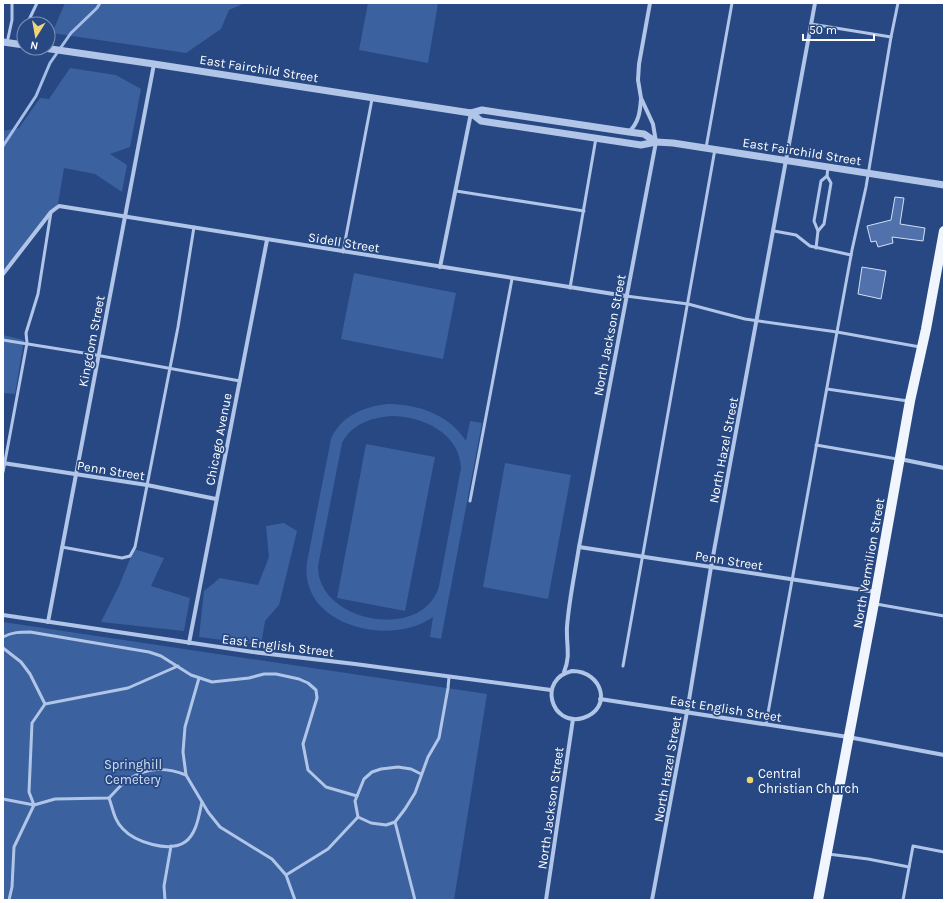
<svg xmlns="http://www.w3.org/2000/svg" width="947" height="903" viewBox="0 0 947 903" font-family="Karla,sans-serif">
  <rect width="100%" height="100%" fill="#274882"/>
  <g fill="#3c619f" fill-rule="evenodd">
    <polygon points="65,3 245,3 229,10 221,29 186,53 52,33"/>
    <polygon points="368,3 438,3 428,63 359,50"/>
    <polygon points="70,68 116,75 141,89 130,147 110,154 127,165 122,192 95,174 64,168 58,204 3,270 3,131 19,128 40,98 49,99"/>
    <polygon points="354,273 456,293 443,359 341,339"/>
    <polygon points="3,335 24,340 15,394 3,393"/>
    <path d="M387,404C417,404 449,414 466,441L470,421L482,423L441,639L430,637L433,617C390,648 298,625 307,562L331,439C341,416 363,407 387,404ZM391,416C422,416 460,433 461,468L439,586C424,642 317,623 318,566L342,443C352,424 370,418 391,416Z"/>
    <polygon points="366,444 435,457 405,611 337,598"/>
    <polygon points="505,463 571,475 548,599 483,587"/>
    <polygon points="284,523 297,531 279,605 265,621 261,645 199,637 204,591 220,578 258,585 269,557 266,526"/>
    <polygon points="134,549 164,558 151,586 190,598 184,631 101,622 119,586"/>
    <polygon points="3,622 487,694 454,900 3,900"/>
  </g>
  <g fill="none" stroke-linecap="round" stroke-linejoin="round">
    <polyline stroke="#a5bee7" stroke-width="3" points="3,146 36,96 50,63 71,33 97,8 100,3"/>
  </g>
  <g fill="#5071ab" stroke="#d3e0f5">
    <polygon points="895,197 904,198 900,224 925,228 923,241 892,237 893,243 878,247 876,241 871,242 867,226 891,220"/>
    <polygon points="862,267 886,271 881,299 858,294"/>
  </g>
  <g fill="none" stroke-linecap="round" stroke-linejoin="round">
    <g stroke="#b0c5e7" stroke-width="3">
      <polyline points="27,24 37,3"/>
      <polyline points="811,24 891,37"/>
      <polyline points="7,43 12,20 12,3"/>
      <polyline points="19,44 24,32"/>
      <polyline points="706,148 732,3"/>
      <polyline points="456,191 584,211"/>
      <polyline points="774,231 796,235 810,246 851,255"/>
      <polyline points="818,231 824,224 831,183 827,176 828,167"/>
      <polyline points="816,248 818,231 814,221 821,181 827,176"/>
      <polyline points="343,252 372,99"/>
      <polyline points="570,288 596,138"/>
      <polyline points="626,296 688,304 745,319 837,332 920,347"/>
      <polyline points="3,340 90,354 240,381"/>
      <polyline points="827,389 908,401"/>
      <polyline points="816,445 897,459"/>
      <polyline points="3,472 27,343 26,333 38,294 51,212"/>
      <polyline points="470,501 512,279"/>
      <polyline points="62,547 122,558 130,556 135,547 178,327 194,227"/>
      <polyline points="876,604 944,616"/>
      <path d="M3,637C12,632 20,632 30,632L149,652L161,656L191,675L212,682L249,678L264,674H276L299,679L308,683L316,690L317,698L303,744L308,770L326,787L357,796"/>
      <polyline points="3,648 21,662 30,674 45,704"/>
      <polyline points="623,666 715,149"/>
      <polyline points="199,678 185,727 183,752 186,775 208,812 220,827 272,859 286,875 328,849 358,817"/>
      <polyline points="766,724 837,332 852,250 866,187 891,37 898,3"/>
      <polyline points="421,774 411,769 398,767 381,769 372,772 364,779 355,801 358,817 371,823 386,825 395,822 405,809 415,793 428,757 439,738 448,688 449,677"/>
      <path d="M109,798C113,809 114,820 123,829C135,842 169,853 185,842C197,834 199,814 202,802"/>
      <path d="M3,799L34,805L55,799L109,798C115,792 122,783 129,779C148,767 166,767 186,775"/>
      <polyline points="395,822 415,900"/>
      <polyline points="828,854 868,859 909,867"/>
      <polyline points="286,875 295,900"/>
      <polyline points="9,900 12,887 14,847 34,805 29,792 32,723 45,704 128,688 178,666"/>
      <polyline points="165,900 164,886 171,846"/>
      <polyline points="903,900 913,846 944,852"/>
    </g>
    <g stroke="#b0c5e7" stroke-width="4">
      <path d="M629,132C639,122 640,112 641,99"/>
      <polyline points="440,267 471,113"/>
      <polyline points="3,274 51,212 59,206 626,296"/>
      <polyline points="900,459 944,468"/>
      <polyline points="3,463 147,485 216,499"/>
      <polyline points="579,547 876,592"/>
      <polyline points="3,615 253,652 355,664 551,690"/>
      <polyline points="48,622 154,64"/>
      <polyline points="189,643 267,240"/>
      <path d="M572,671C603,671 613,709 583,718C551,727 537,679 572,671Z"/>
      <path d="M564,672C571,656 566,644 567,627C569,600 575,573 579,547L656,142L653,124L641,98L638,80L639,64L650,3"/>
      <polyline points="600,699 848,737 944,755"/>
      <polyline points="546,900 573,719"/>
      <polyline points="652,900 687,712 711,567 815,3"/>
    </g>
    <g stroke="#b0c5e7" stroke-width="7">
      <polyline points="3,42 24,45"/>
      <polyline points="44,48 154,64 471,113 482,110 629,132 644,134 656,142"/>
      <polyline points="471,113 481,121 641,145 656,142 673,143 944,185"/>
    </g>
    <polyline stroke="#f1f5fd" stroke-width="10" points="818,900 874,603 910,401 926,329 944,231"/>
  </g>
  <circle fill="#efd576" stroke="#274882" stroke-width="1.5" cx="750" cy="780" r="4"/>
  <g text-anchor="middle" stroke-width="3.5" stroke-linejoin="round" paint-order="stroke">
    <g font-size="13" fill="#fff" stroke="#274882">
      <text transform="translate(259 68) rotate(9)" y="5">East Fairchild Street</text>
      <text transform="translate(802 151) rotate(9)" y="5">East Fairchild Street</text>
      <text transform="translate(344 242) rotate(9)" y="5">Sidell Street</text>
      <text transform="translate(609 335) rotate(-79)" y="5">North Jackson Street</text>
      <text transform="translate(91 341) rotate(-79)" y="5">Kingdom Street</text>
      <text transform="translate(218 439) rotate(-79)" y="5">Chicago Avenue</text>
      <text transform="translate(723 450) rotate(-79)" y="5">North Hazel Street</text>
      <text transform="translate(111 470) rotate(9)" y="5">Penn Street</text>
      <text transform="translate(729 560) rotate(9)" y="5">Penn Street</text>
      <text transform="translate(868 563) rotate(-80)" y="5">North Vermilion Street</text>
      <text transform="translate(278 645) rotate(7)" y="5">East English Street</text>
      <text transform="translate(726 708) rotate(9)" y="5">East English Street</text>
      <text transform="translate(667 769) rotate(-80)" y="5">North Hazel Street</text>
      <text transform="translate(550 808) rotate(-82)" y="5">North Jackson Street</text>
    </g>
    <g font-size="13" fill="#d3e0f5" stroke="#274882">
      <text x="133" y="769">Springhill<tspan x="133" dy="15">Cemetery</tspan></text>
    </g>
    <g font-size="13" fill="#fff" stroke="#274882" text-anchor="start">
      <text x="758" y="778">Central<tspan x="758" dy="15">Christian Church</tspan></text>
    </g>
  </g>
  <rect width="947" height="903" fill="none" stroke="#ffffff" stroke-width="8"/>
  <g transform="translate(36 36) rotate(191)"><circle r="19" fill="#274882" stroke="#7d91b4"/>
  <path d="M0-3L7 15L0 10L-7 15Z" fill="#efd576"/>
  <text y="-6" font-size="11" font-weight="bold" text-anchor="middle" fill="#ffffff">N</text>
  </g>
  <path d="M803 34v6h71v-6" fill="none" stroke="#ffffff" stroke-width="2"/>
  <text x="809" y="34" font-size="12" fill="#ffffff" stroke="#274882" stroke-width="3" paint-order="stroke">50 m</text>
</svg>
